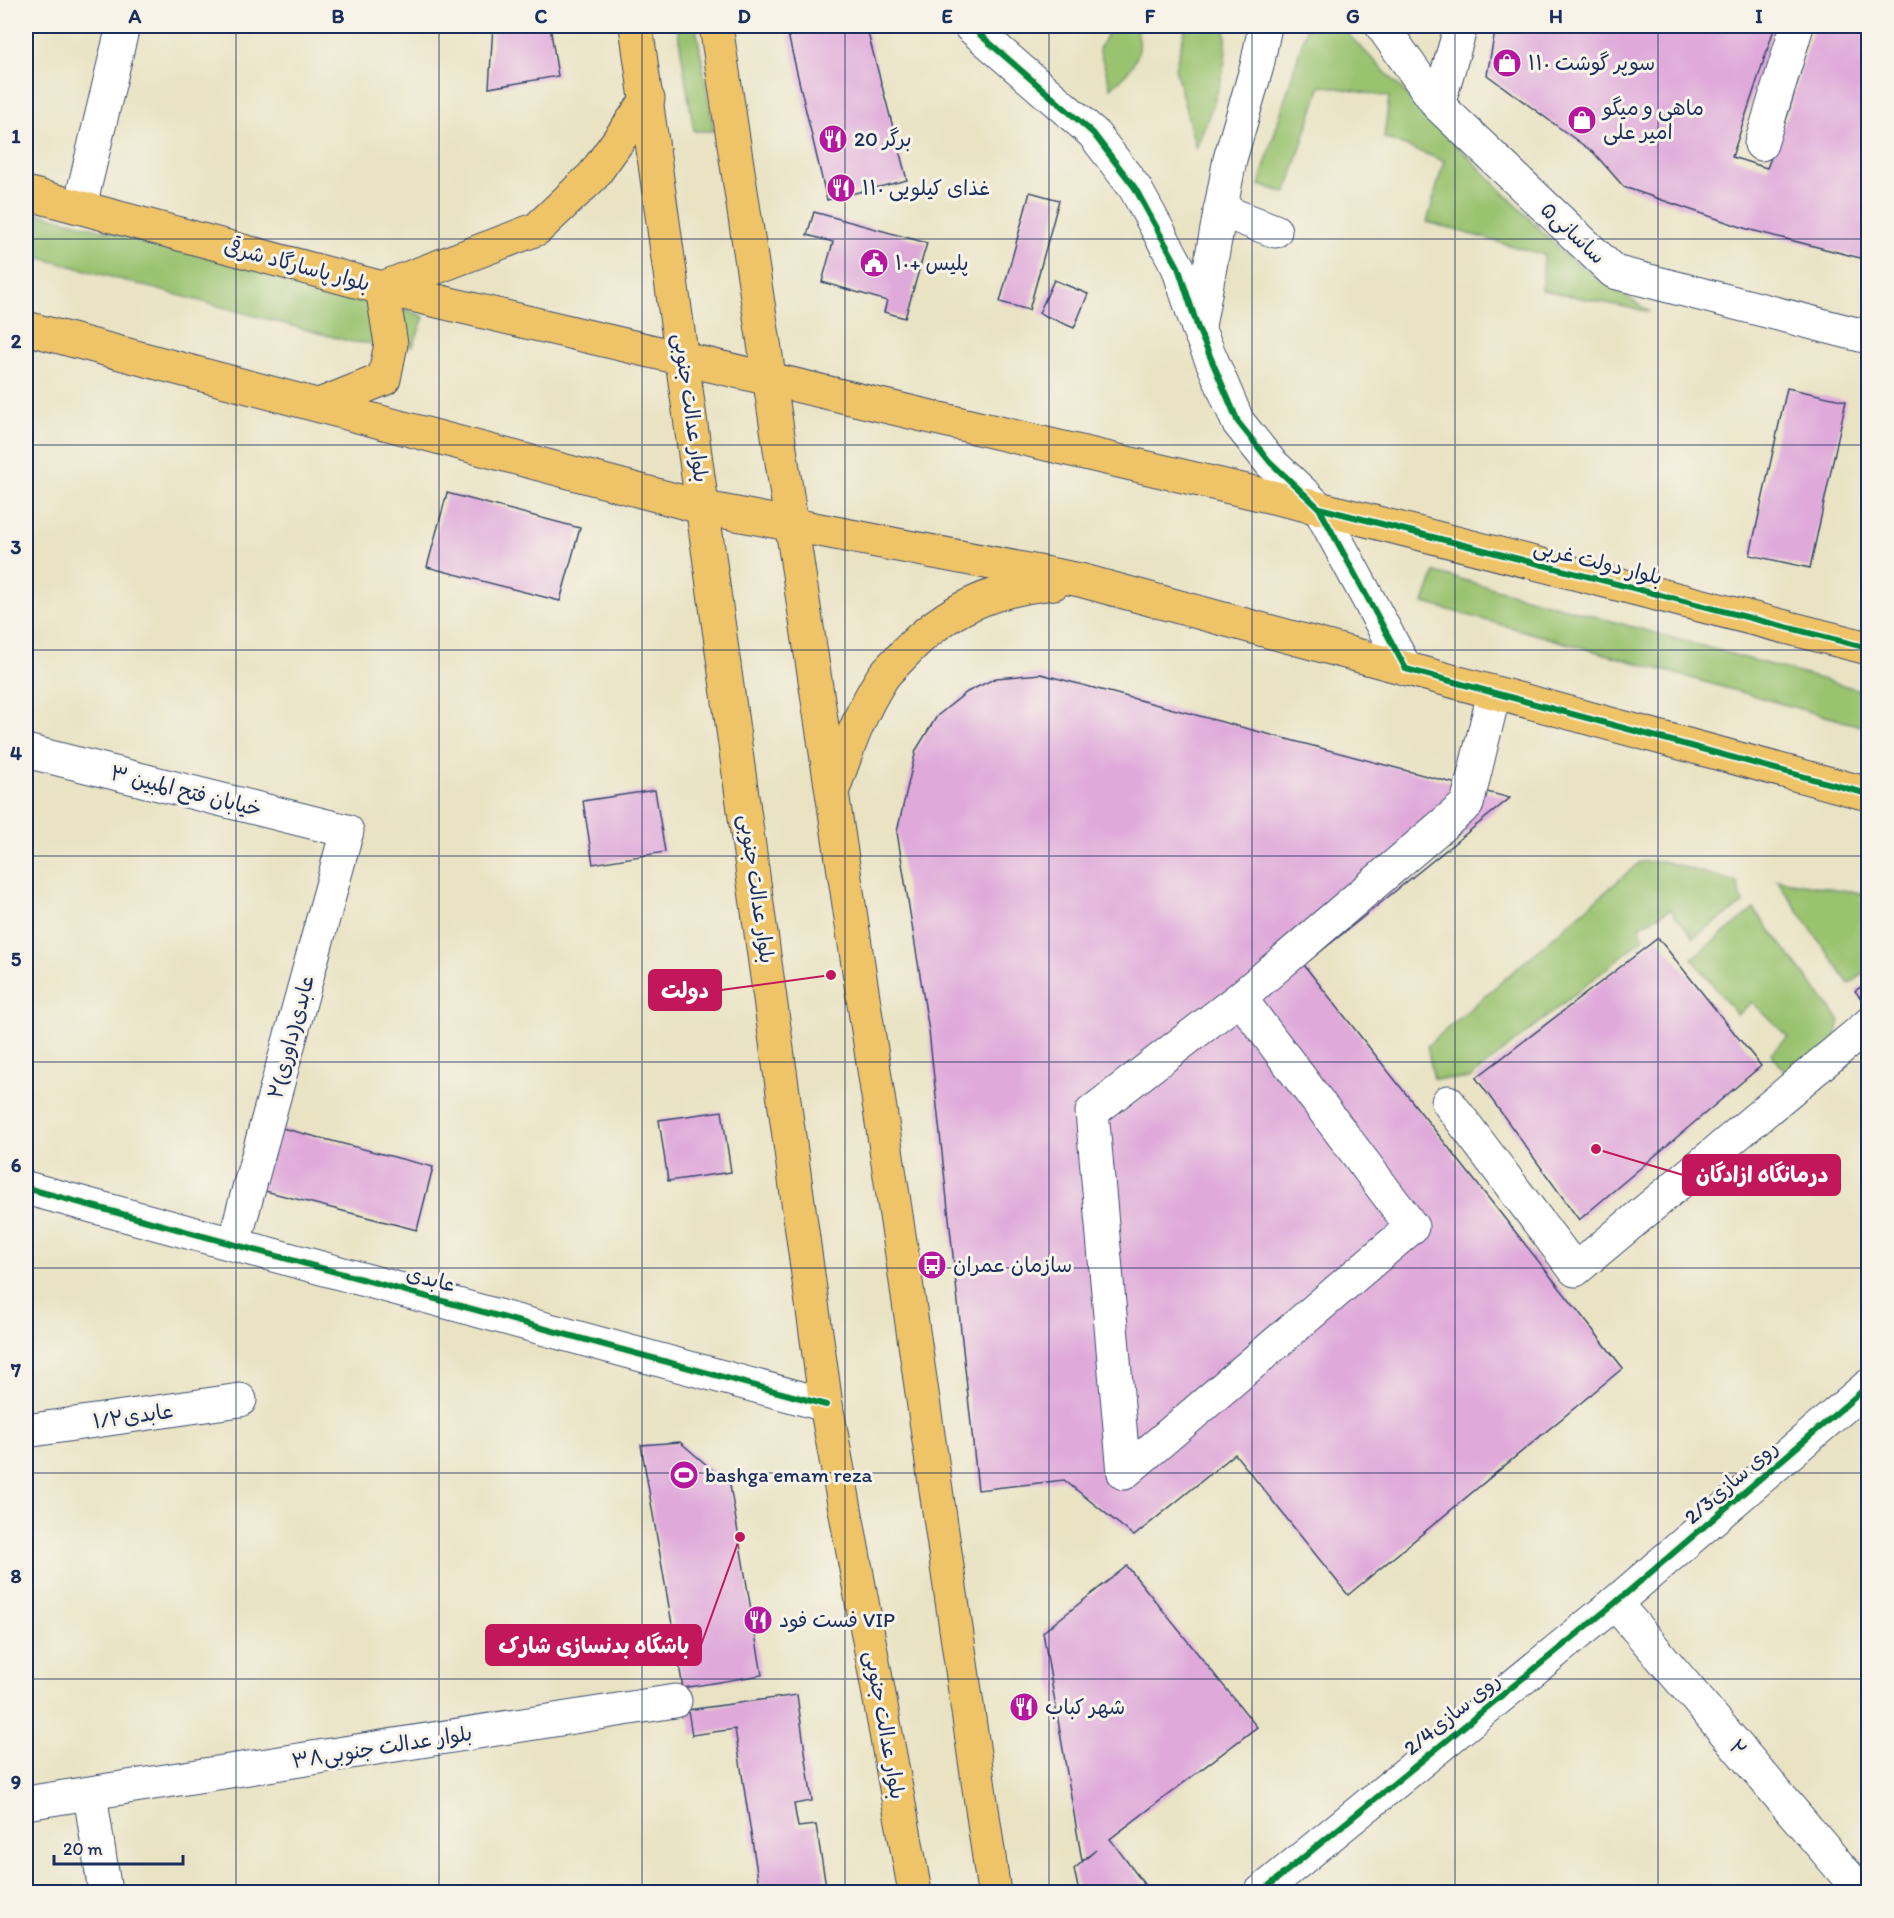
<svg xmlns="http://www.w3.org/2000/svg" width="1894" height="1918" viewBox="0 0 1894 1918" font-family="Itim,'Playpen Sans Arabic',sans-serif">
  <rect width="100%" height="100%" fill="#f7f3e8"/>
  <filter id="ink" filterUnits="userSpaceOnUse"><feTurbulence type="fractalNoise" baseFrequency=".0167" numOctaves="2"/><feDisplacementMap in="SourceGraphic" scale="12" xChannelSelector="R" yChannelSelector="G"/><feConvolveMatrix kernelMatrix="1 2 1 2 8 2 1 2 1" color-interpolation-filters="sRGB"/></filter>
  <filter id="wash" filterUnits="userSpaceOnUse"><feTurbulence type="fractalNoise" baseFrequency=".008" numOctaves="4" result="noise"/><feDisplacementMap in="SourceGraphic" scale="24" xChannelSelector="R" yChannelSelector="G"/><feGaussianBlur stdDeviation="1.35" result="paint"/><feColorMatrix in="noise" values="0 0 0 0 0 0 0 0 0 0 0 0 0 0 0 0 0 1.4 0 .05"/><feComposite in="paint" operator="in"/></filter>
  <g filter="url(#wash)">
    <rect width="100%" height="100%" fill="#e9e3c4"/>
    <g fill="#9ac36f" stroke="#5a7966" stroke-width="1.5">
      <polygon points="677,26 696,26 714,131 694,131"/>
      <path d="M1111,26H1134C1149,49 1130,73 1111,88L1099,49Z"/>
      <path d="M1186,26H1225C1232,68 1210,110 1196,149L1175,68Z"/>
      <polygon points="1307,26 1340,26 1565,255 1650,312 1542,290 1544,255 1427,222 1444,161 1384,138 1389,97 1321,85 1286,193 1259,185"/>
      <polygon points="26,210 407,310 424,317 413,346 352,342 26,254"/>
      <polygon points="1435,572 1868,692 1868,728 1424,603"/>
      <polygon points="1662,861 1737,882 1743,904 1693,937 1670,909 1639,927 1644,938 1469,1079 1434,1079 1427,1046 1640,862"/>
      <polygon points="1777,880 1868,894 1868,971 1849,984"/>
      <polygon points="1754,909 1840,1021 1835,1041 1789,1077 1771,1053 1788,1037 1752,1002 1737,1015 1692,958"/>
    </g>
    <g id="blocks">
      <g fill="#dfa9da">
        <polygon points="493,26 550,26 558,76 489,88"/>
        <polygon points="786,26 866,26 907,180 827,200"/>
        <polygon points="1496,26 1775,26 1732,157 1767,168 1788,114 1814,26 1868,26 1868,260 1747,229 1624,187 1594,153 1487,75"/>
        <polygon points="1030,192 1059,200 1029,310 1000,302"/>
        <polygon points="814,212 927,243 905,318 884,312 887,301 822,282 833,242 807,235"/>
        <polygon points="1054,280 1088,294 1074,328 1039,313"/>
        <polygon points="1787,388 1846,401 1810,568 1750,555"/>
        <polygon points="447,493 580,528 560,601 427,567"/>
        <polygon points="1041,674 1510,798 1304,965 1623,1368 1348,1595 1235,1454 1134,1536 1064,1480 978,1490 929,1031 897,832 916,750 937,716 967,692 996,678"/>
        <polygon points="655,790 665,852 593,864 583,801"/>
        <polygon points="1658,938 1761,1066 1579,1220 1476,1078"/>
        <polygon points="1868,982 1868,1007 1855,991"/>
        <polygon points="722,1111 731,1172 668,1181 659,1120"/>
        <polygon points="278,1127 433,1167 417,1230 261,1190"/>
        <polygon points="680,1442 730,1485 762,1675 683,1688 641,1445"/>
        <polygon points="1127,1566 1257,1727 1110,1839 1150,1892 1079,1892 1074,1869 1096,1850 1082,1861 1043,1632"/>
        <polygon points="797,1695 812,1801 794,1804 798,1827 816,1825 827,1892 760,1892 735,1729 692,1735 688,1710"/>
        <polygon points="48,1885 48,1892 26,1892 26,1889"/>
      </g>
    </g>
  </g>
  <g filter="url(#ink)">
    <use href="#blocks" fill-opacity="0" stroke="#3a4a6d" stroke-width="1.5"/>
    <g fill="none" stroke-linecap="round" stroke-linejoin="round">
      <g stroke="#3a4a6d" stroke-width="35">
        <g id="minor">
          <polyline points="970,26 1093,133 1135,188 1178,267 1198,328 1238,422 1270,462 1319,508 1406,669"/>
          <polyline points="1382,26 1438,105 1614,272 1868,337"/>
          <polyline points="1438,105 1461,26"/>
          <polyline points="1761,144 1797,26"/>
          <polyline points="80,206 123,26"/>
          <polyline points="1220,210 1275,231"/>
          <polyline points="1199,326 1230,159 1257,66 1265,26"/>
          <polyline points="26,751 347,831 234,1243"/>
          <polyline points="1240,998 1412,1227 1124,1473 1092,1112 1240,998 1467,804 1494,693"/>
          <polyline points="1448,1102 1575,1270 1868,1025"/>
          <polyline points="26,1188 826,1405"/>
          <polyline points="26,1431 240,1400"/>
          <polyline points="1615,1603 1861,1892"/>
          <polyline points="90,1794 105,1892"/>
          <polyline points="26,1803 675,1701"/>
          <polyline points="1261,1892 1615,1603 1868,1386"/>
        </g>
      </g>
      <g stroke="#3a4a6d" stroke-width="35">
        <g id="major">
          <polyline points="636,26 826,1405 915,1892"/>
          <polyline points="716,26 904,1268 994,1892"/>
          <polyline points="26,193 382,288 1319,508 1868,648"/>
          <polyline points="382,288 537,229 593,176 648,99"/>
          <polyline points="26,328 705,508 1080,580 1868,794"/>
          <polyline points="319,405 384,379 391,344 382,288"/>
          <path d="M834,787C847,750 860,712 882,678C888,669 897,662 904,654C946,609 993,589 1054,583"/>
        </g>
      </g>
      <use href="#minor" stroke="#fff" stroke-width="33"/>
      <use href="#major" stroke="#efc469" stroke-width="33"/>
      <g stroke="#f7f3e8" stroke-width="10">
        <g id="cycleway">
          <polyline points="970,26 1093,133 1135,188 1178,267 1198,328 1238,422 1270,462 1319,508 1406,669 1868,794"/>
          <polyline points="1319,508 1868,648"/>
          <polyline points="26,1188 826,1405"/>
          <polyline points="1261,1892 1615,1603 1868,1386"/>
        </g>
      </g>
      <use href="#cycleway" stroke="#00873e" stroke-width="6"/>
    </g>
  </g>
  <path fill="none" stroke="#1b2f5e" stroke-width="1.5" stroke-opacity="0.55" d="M236,26V1892M439,26V1892M642,26V1892M845,26V1892M1049,26V1892M1252,26V1892M1455,26V1892M1658,26V1892M26,239H1868M26,445H1868M26,650H1868M26,856H1868M26,1062H1868M26,1268H1868M26,1473H1868M26,1679H1868"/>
  <defs>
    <g id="shop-disc" transform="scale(1.5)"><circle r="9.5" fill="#b5179e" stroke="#f7f3e8"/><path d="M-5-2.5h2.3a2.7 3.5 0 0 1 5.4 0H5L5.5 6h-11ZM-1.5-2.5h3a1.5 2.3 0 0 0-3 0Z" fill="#fff"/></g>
    <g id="restaurant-disc" transform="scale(1.5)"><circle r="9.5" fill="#b5179e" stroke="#f7f3e8"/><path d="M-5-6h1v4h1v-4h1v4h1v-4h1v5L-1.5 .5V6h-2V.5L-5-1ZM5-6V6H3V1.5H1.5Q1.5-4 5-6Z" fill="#fff"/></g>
    <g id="civic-disc" transform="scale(1.5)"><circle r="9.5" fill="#b5179e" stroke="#f7f3e8"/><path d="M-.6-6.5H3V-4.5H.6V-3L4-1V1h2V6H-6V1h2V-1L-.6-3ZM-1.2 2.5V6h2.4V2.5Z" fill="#fff"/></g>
    <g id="bus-disc" transform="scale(1.5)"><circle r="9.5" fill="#b5179e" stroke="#f7f3e8"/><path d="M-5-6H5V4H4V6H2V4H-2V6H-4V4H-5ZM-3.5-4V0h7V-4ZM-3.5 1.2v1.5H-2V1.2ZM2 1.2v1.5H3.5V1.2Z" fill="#fff"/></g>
    <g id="stadium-disc" transform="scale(1.5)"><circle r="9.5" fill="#b5179e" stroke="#f7f3e8"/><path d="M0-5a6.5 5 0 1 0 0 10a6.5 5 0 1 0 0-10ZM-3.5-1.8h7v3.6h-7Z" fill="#fff"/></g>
  </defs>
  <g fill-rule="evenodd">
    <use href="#shop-disc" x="1507" y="63"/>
    <use href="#shop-disc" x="1582" y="120"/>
    <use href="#restaurant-disc" x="833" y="139"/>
    <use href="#restaurant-disc" x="841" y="188"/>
    <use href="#civic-disc" x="874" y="263"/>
    <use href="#bus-disc" x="932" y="1265"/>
    <use href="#stadium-disc" x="684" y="1475"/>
    <use href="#restaurant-disc" x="758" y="1620"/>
    <use href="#restaurant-disc" x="1024" y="1707"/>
  </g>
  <g text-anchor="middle" stroke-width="6" stroke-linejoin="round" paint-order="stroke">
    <g font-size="21" fill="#1b2f5e" stroke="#f7f3e8" text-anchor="start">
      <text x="1528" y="70">سوپر گوشت ۱۱۰</text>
      <text x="1603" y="115">ماهی و میگو<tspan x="1603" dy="24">امیر علی</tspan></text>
      <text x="854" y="146">برگر 20</text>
      <text x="862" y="195">غذای کیلویی ۱۱۰</text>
      <text x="895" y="270">پلیس +۱۰</text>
      <text x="953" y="1272">سازمان عمران</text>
      <text x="705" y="1482">bashga emam reza</text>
      <text x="779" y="1627">فست فود VIP</text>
      <text x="1045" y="1714">شهر کباب</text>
    </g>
    <g font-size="21" fill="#1b2f5e" stroke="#f7f3e8">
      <text transform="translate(1573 233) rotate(43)" y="7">۵ساسانی</text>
      <text transform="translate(297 265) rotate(15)" y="7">بلوار پاسارگاد شرقی</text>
      <text transform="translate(691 408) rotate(82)" y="7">بلوار عدالت جنوبی</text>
      <text transform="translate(1598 562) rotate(14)" y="7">بلوار دولت غربی</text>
      <text transform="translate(186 791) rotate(14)" y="7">خیابان فتح المبین ۳</text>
      <text transform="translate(757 889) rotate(82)" y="7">بلوار عدالت جنوبی</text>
      <text transform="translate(291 1037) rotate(-75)" y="7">۲عابدی(داوری)</text>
      <text transform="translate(431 1279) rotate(15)" y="7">عابدی</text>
      <text transform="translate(133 1416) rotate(-8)" y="7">عابدی۱/۲</text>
      <text transform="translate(1731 1482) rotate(-41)" y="7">روی سازی2/3</text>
      <text transform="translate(1452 1714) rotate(-39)" y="7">روی سازی2/4</text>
      <text transform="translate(885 1725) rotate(80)" y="7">بلوار عدالت جنوبی</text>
      <text transform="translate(382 1747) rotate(-9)" y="7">بلوار عدالت جنوبی۳۸</text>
      <text transform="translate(1738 1748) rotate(50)" y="7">۲</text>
    </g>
  </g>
  <path fill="none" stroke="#c2185b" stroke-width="2" d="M831 975L721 990M1596 1149L1683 1175M740 1537L701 1645"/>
  <g fill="#c2185b" stroke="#f7f3e8" stroke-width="2">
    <circle cx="831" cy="975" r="6"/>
    <circle cx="1596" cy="1149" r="6"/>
    <circle cx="740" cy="1537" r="6"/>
  </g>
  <g fill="#c2185b" stroke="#c2185b" stroke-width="2">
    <rect x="649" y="970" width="72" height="40" rx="6"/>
    <rect x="1683" y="1155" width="157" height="40" rx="6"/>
    <rect x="486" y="1625" width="215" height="40" rx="6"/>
  </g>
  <g font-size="22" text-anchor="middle" font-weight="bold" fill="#fff">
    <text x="685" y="998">دولت</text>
    <text x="1762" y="1182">درمانگاه ازادگان</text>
    <text x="594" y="1653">باشگاه بدنسازی شارک</text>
  </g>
  <rect width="1894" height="1918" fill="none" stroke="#f7f3e8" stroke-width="66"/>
  <path d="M54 1855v9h129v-9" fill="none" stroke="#1b2f5e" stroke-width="3"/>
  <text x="63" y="1855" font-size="18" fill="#1b2f5e" stroke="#f7f3e8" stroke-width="4.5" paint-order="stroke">20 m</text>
  <rect x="33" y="33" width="1828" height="1852" fill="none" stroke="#1b2f5e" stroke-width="2"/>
  <g font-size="20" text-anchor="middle" font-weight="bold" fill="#1b2f5e">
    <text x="135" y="23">A</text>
    <text x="338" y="23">B</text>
    <text x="541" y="23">C</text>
    <text x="744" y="23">D</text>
    <text x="947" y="23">E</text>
    <text x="1150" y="23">F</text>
    <text x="1353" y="23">G</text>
    <text x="1556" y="23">H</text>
    <text x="1759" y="23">I</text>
    <text x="16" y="143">1</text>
    <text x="16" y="348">2</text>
    <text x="16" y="554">3</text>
    <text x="16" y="760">4</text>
    <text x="16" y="966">5</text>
    <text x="16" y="1172">6</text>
    <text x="16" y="1377">7</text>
    <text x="16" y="1583">8</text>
    <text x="16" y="1789">9</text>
  </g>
</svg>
